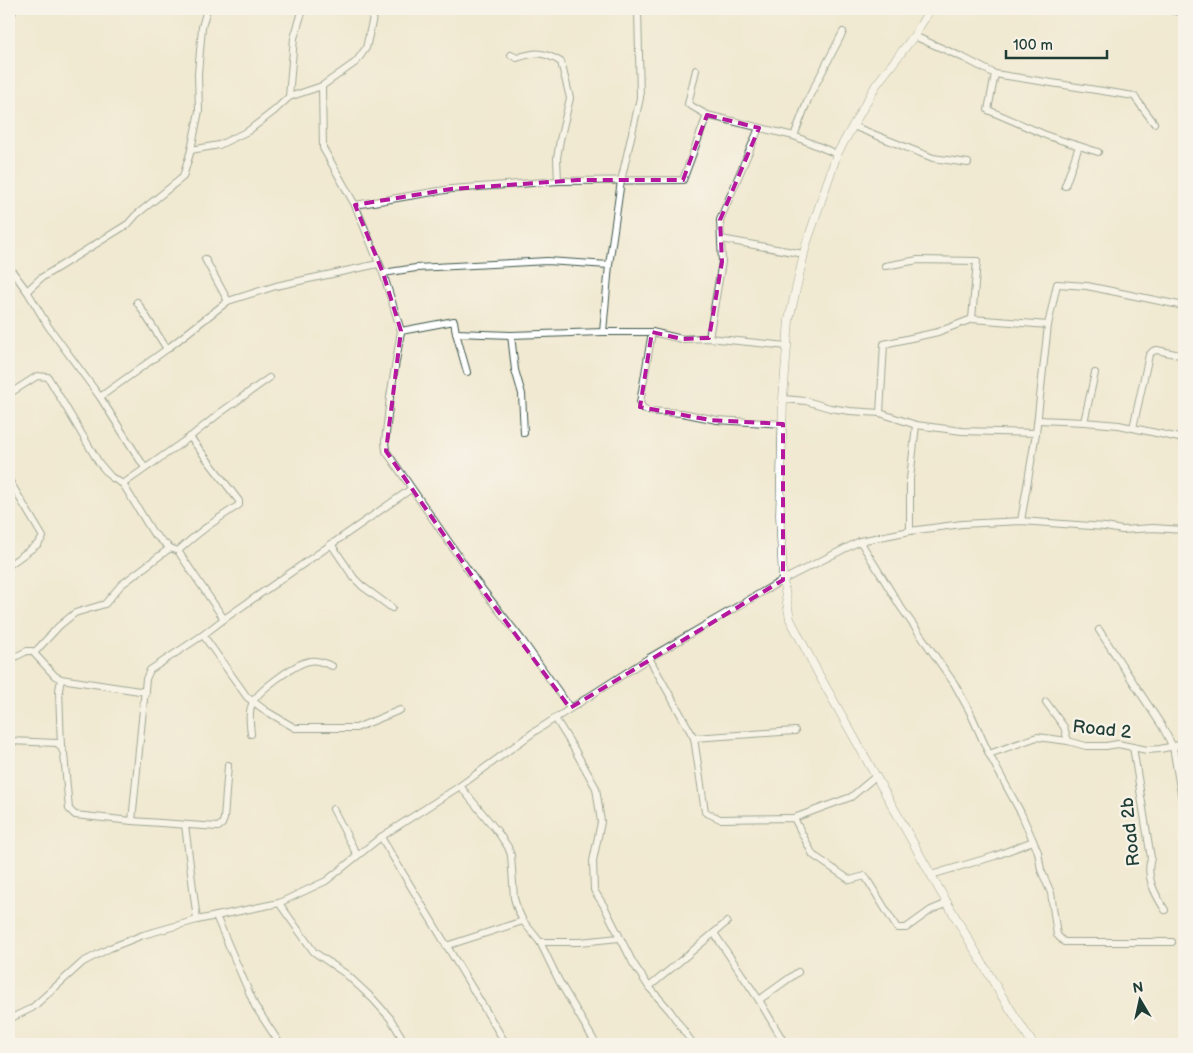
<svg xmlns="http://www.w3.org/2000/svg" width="1193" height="1053" viewBox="0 0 1193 1053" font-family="'Balsamiq Sans',sans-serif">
  <rect width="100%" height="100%" fill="#f7f3e8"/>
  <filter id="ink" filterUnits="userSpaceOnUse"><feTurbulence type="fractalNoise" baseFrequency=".02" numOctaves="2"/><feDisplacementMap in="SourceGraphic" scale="10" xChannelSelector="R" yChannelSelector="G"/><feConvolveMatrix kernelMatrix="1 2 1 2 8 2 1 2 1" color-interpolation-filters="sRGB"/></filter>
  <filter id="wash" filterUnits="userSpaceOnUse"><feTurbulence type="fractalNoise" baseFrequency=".0096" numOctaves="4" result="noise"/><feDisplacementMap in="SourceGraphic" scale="20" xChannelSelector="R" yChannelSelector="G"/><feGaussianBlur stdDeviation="1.12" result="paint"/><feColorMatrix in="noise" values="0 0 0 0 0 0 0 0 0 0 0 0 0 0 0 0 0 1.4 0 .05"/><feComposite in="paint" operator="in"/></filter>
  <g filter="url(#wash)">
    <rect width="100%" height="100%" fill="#f1e9d2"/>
  </g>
  <g filter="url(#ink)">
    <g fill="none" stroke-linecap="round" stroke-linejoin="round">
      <g stroke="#3e574c" stroke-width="8">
        <g id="minor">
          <polyline points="638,9 640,98 621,181 609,265 603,332 652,332 682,339 709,338 787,346"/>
          <polyline points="1167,9 1184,13"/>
          <polyline points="9,20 14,9"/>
          <polyline points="914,36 964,58 995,74 988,110 1048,136 1098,152"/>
          <path d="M511,55L517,58C535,52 543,51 561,62L570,98L560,140L557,158L558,181L683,180L707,115L688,104L696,70"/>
          <polyline points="995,74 1134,96 1154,123"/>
          <polyline points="322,86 356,62 366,48 375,9"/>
          <polyline points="289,97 294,38 303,9"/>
          <polyline points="707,115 794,136"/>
          <polyline points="853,126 933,158 968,163"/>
          <polyline points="191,150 219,145 248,131 274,111 289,97 322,86 323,148 355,205 383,273 401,331 390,397 385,442 386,451 475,580 522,640 570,708"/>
          <polyline points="837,154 794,136 809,97 843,32"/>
          <polyline points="1065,186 1079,146"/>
          <polyline points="355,205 451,189 558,181"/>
          <polyline points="721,239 804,254"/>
          <polyline points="205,259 228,301"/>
          <polyline points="885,266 918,260 977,261 972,319"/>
          <polyline points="9,267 27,291"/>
          <polyline points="383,273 416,268 547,261 609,265"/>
          <polyline points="137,302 167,349"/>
          <polyline points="401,331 454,321 456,333"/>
          <polyline points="652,332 640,403 643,408 649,411 682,413 717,420 783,424"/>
          <polyline points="709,338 722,262 720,220 759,128"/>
          <polyline points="467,372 456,333 511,335"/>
          <polyline points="9,394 37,376 48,377 99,463 111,477 123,484 153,533 170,548 178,551 224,619"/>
          <polyline points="100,397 167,349 228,301 276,286 378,264"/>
          <polyline points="783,399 806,401 830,408 850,411 880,413 916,425 962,431 1036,433"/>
          <polyline points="880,413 884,344 938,332 972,319 1048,325"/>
          <polyline points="1038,420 1084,422 1095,373"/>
          <polyline points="1084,422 1119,425 1184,439"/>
          <polyline points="1133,428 1149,355 1153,351 1157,350 1184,356"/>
          <polyline points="524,433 522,394 515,370 511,335 603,332"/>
          <polyline points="145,468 100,397 48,326 27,291 41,278 128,224 136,215 183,177 191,150 199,111 198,74 202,27 207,9"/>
          <polyline points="9,480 43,537 38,544 9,565"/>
          <polyline points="123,484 190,437 220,413 269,378"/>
          <polyline points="1021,521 1036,433 1048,325 1057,284 1087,286 1184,306"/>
          <polyline points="910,531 910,479 916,425"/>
          <polyline points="860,541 900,606 954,683 970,712 989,754 1021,813 1038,852 1041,870 1051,893 1057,935 1064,942 1172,942"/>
          <polyline points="331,544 354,578 362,586 392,608"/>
          <path d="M178,551C197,533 217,519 239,505V501L190,437"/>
          <polyline points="1099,630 1162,726 1173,747 1184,811"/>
          <polyline points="203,635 247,697 266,711 295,728 356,728 400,710"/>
          <polyline points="35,652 59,626 75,613 105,604 121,585 170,548"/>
          <polyline points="649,658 694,738 705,812 720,819 794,818 813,855 850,880 865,876 897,928 906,928 931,910 948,903"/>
          <polyline points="9,660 27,651 32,651 55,676 61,679 146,692"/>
          <polyline points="61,679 59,690 61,747 64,754 69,809 75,815 132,821 218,827 222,824 224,819 228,765"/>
          <polyline points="1046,702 1064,727 1068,741"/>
          <polyline points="555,718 573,747 596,788 601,822 593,861 594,890 604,906 633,963 649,987 670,1011 693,1044"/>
          <path d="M251,734C250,724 248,713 252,704C257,691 296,663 310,661C317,659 326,664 332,666"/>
          <polyline points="694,738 795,731"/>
          <polyline points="9,741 57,743 61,747"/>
          <path d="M1133,747L1151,858C1145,877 1155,894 1165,910"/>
          <polyline points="989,754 1037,737 1068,741 1086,746 1106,746 1118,744 1147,750 1160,749 1184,744"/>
          <polyline points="460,786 497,831 508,847 511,855 514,898 517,908 523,921 540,942 559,981 596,1044"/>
          <polyline points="333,809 357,855"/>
          <polyline points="794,818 851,797 876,776"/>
          <polyline points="132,821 146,679 150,670 203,635 224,619 411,489"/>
          <polyline points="185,825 197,920"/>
          <polyline points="381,837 506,1044"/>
          <polyline points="931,875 995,856 1033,841"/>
          <polyline points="279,903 314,952 346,974 373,999 390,1018 406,1044"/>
          <polyline points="216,916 255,1006 280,1044"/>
          <polyline points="714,933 759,1000 785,1044"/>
          <polyline points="540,942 580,942 619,938"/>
          <polyline points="446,946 523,921"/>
          <polyline points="649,987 727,922"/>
          <polyline points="759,1000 798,972"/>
          <polyline points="9,1019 32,1008 83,962 110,948 143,935 197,920 279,903 326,881 381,837 460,786 534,732 649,658 783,580 860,541 910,531 962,524 1021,521 1105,527 1122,530 1153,528 1184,530"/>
        </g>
      </g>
      <g stroke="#3e574c" stroke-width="9">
        <polyline id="tertiary" points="930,9 914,36 876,85 837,154 806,245 789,320 783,399 780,515 783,580 790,619 818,673 939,889 1000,993 1033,1044"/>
      </g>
      <use href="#minor" stroke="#fff" stroke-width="6"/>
      <use href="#tertiary" stroke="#fff" stroke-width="8"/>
    </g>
  </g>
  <path d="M0 0H1193V1053H0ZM707,115L759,128L720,220L722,262L709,338L682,339L652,332L640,407L710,420L783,424V580L570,708L475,580L386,451L401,331L383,273L355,205L451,189L578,180H683Z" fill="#f1e9d2" fill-opacity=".55" fill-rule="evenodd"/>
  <path fill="none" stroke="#b5179e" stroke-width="4" stroke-dasharray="10 6" stroke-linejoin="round" d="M707,115L759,128L720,220L722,262L709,338L682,339L652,332L640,407L710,420L783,424V580L570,708L475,580L386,451L401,331L383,273L355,205L451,189L578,180H683Z"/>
  <g text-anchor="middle" stroke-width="4.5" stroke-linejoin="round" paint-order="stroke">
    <g font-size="18" fill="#1f3d34" stroke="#f7f3e8">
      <text transform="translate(1102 729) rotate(6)" y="6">Road 2</text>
      <text transform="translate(1130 832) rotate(-96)" y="6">Road 2b</text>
    </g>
  </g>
  <rect width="1193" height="1053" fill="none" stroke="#f7f3e8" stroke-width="30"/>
  <g transform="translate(1140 1000) rotate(351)" stroke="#f7f3e8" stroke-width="4" paint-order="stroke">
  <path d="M0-4L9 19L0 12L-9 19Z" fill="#1f3d34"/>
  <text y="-8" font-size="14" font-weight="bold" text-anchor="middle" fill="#1f3d34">N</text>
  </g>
  <path d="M1006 50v8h101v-8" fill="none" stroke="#1f3d34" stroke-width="2.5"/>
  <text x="1013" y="50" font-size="15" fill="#1f3d34" stroke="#f7f3e8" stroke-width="4" paint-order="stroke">100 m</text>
</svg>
